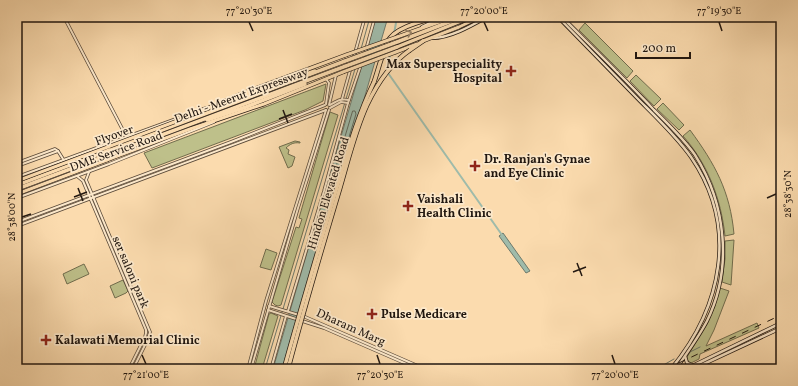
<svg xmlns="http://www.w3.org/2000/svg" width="798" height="386" viewBox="0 0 798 386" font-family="Vollkorn,serif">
  <rect width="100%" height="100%" fill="#fbdbae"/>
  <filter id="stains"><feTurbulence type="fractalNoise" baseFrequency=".005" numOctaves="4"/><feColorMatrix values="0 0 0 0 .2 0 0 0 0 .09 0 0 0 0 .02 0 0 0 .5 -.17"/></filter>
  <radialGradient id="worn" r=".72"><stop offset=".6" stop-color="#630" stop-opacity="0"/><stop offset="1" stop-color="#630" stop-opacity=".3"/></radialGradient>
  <g fill="#bec08a" stroke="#706c4d">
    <polygon points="585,23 633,71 627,78 579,30"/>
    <polygon points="636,75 661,99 654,106 630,81"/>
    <polygon points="326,84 323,101 305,110 152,168 144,153"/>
    <polygon points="663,103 684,125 679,130 657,109"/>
    <polygon points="330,112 338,115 281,305 278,306 275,305 272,302 296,227 299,228 302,219 299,218"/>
    <path d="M690,130C715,164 730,191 734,234L725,236C721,199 708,164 683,136Z"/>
    <path d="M295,141L300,142V143C294,142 290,144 286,148L289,150L288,154L295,157L292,166L288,168L279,147Z"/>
    <polygon points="734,240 731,285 722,282 725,259 725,241"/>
    <polygon points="266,249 277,253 271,270 260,267"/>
    <polygon points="84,264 89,274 67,284 63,274"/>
    <polygon points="123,280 128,291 126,293 115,298 110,286"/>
    <polygon points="720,288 729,291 714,330 706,346 757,323 759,328 700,354 699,359 691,363 687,360 687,357 707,324 714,308"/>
    <polygon points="271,313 278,316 262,369 254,369 269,314"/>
  </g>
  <g fill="#9fbbaa" stroke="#6d796c">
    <polygon points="376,17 388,17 285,369 273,369"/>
    <polygon points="503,233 530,271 526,273 499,236"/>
  </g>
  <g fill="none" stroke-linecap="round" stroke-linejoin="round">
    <polygon stroke="#60695d" stroke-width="1" points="353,111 355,111 356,114 332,193 330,194 329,191"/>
    <g stroke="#6d796c" stroke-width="1">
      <polyline points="361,49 370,17"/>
      <polyline points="690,352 700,347"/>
      <polyline points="265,369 355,69"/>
      <polyline points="658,369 660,367 674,359"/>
    </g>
    <g stroke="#9fbbaa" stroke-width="2">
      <polyline points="394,34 397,17"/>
      <polyline points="390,54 388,73 502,235"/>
    </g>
    <g stroke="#584838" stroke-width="3.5">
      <g id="tertiary">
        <polyline points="64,17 126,136"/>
        <polyline points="365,53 375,17"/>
        <polyline points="326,79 329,83 326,104"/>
        <polyline points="342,99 365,17"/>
        <polyline points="329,105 336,75"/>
        <path d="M330,105C337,101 341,98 349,100"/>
        <polyline points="330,108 341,102 348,103"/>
        <polyline points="17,163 55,149 58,151 63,159"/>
        <polyline points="17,166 58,151"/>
        <polyline points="89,172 86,180 150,332 148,339 133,369"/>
        <polyline points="77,176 83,181 146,330 146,333 145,337 129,369"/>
        <polyline points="17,177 206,108"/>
        <polyline points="17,198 109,164 214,122"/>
        <polyline points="17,222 231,142 325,105"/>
        <polyline points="17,226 326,110"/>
        <polyline points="269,306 299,315"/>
        <polyline points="268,310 324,328 418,369"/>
        <polyline points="288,311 324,191 348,103 361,65"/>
        <polyline points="303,316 425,369"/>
        <polyline points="248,369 266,301 326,110"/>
        <polyline points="251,369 298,208 329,110"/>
        <polyline points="271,369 286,316"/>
      </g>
    </g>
    <g stroke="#211710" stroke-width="4">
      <g id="secondary">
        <path d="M558,17C585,45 613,73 640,101C658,119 677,137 691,157C739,227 722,307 671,369"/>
        <path d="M562,17C593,48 624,78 654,110C668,124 684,139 695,155C726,204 733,268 707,321C698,338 687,353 676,369"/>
        <polyline points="422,27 441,18"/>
        <path d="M432,38C450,38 471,26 487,17"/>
        <polyline points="685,356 687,363 692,365"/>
        <polyline points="686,369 781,323"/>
        <polyline points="693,369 781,328"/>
      </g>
    </g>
    <g stroke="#211710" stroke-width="4.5">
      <g id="trunk">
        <polyline points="397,37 453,17"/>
        <polyline points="423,41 459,27 480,17"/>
        <polyline points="396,52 417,44"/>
        <polyline points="185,118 241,94 346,55"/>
        <polyline points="112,158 190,129 264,104 343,72"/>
        <polyline points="17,194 107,160"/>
      </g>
    </g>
    <g stroke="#211710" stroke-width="5">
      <g id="motorway">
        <polyline points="397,42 462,17"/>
        <polyline points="397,47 471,17"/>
        <polyline points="410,50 423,41"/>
        <path d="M374,82C378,71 384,46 390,38C399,26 430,18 445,17"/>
        <polyline points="219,107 243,96 315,71"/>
        <polyline points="207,120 246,107 305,84"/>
        <polyline points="109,150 345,61"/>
        <polyline points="111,154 346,66"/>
        <polyline points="17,185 104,152"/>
        <polyline points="17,189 105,156"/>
      </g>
    </g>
    <use href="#tertiary" stroke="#fce8ca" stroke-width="2"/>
    <use href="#secondary" stroke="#fce8ca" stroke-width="2.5"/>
    <use href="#trunk" stroke="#fbdbae" stroke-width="3"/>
    <use href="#motorway" stroke="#fbdbae" stroke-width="3.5"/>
    <polyline stroke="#211710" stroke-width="1" stroke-dasharray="7 7" stroke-linecap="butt" points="666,369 781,315"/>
    <g stroke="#211710" stroke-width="4.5" stroke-linecap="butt">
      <g id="trunk-bridge">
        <polyline points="346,55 397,37"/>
        <polyline points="343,72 396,52"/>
        <polyline points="107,160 112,158"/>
        <polyline points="17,181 185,118"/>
      </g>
    </g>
    <g stroke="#211710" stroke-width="5" stroke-linecap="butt">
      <g id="motorway-bridge">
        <polyline points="345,61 397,42"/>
        <polyline points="346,66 397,47"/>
        <polyline points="104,152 109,150"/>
        <polyline points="105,156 111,154"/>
        <path d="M284,369C300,311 317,254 334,197C346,158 356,119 374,82"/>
        <path d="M288,369C304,309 322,248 340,188C348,161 355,131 367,105C377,84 391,63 410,50"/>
      </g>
    </g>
    <use href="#trunk-bridge" stroke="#fbdbae" stroke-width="3"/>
    <use href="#motorway-bridge" stroke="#fbdbae" stroke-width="3.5"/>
  </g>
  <defs><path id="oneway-chevron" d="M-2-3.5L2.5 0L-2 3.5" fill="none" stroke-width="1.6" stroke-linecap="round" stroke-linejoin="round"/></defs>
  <use stroke="#998367" href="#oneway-chevron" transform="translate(409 33) rotate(-20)"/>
  <path fill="none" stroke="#211710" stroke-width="1.5" d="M249,22L253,31M484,22L488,31M719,22L722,31M283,110L288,123M279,119L292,114M78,188L83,201M74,197L87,192M767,198L776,194M22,217L31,214M577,263L582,276M573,272L586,267M142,355L146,364M377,355L380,364M612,355L615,364"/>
  <g fill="#8f2418" stroke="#fce8ca" stroke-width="1.5">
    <path d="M509 65h4v4h4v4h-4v4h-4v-4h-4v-4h4z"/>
    <path d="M473 160h4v4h4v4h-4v4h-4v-4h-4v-4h4z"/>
    <path d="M406 200h4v4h4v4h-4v4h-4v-4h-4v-4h4z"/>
    <path d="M370 308h4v4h4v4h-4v4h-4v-4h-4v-4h4z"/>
    <path d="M44 334h4v4h4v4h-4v4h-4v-4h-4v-4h4z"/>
  </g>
  <g text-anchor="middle" stroke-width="3.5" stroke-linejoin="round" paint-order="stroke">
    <g font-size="12" font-weight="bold" fill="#211710" stroke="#fce8ca" text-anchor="start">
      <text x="502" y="68" text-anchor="end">Max Superspeciality<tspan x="502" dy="14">Hospital</tspan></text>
      <text x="484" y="163">Dr. Ranjan's Gynae<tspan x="484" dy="14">and Eye Clinic</tspan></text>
      <text x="417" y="203">Vaishali<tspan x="417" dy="14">Health Clinic</tspan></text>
      <text x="381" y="318">Pulse Medicare</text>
      <text x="55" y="344">Kalawati Memorial Clinic</text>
    </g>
    <g font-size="12" fill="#211710" stroke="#fce8ca">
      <text transform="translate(241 95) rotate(-20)" y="4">Delhi - Meerut Expressway</text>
      <text transform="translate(114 135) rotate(-20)" y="4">Flyover</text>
      <text transform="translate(116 151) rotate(-20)" y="4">DME Service Road</text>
      <text transform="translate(328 193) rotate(-73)" y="4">Hindon Elevated Road</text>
      <text transform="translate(131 272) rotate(67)" y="4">ser saloni park</text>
      <text transform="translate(351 327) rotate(24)" y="4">Dharam Marg</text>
    </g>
  </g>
  <rect width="798" height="386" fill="none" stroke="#fbdbae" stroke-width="44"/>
  <path d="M636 52v6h54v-6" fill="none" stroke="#211710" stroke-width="2"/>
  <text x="642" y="52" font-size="12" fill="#211710" stroke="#fce8ca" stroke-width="3" paint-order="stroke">200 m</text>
  <rect x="22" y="22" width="754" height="342" fill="none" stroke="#211710" stroke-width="1.5"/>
  <g font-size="10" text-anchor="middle" fill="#211710">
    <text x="249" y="14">77°20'30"E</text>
    <text x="484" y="14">77°20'00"E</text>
    <text x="719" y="14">77°19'30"E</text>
    <text transform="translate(787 194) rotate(-90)" y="4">28°38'30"N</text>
    <text transform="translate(11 217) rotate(-90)" y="4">28°38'00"N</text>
    <text x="146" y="378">77°21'00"E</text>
    <text x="380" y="378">77°20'30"E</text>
    <text x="615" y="378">77°20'00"E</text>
  </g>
  <rect width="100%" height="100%" filter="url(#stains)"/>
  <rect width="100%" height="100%" fill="url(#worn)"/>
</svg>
